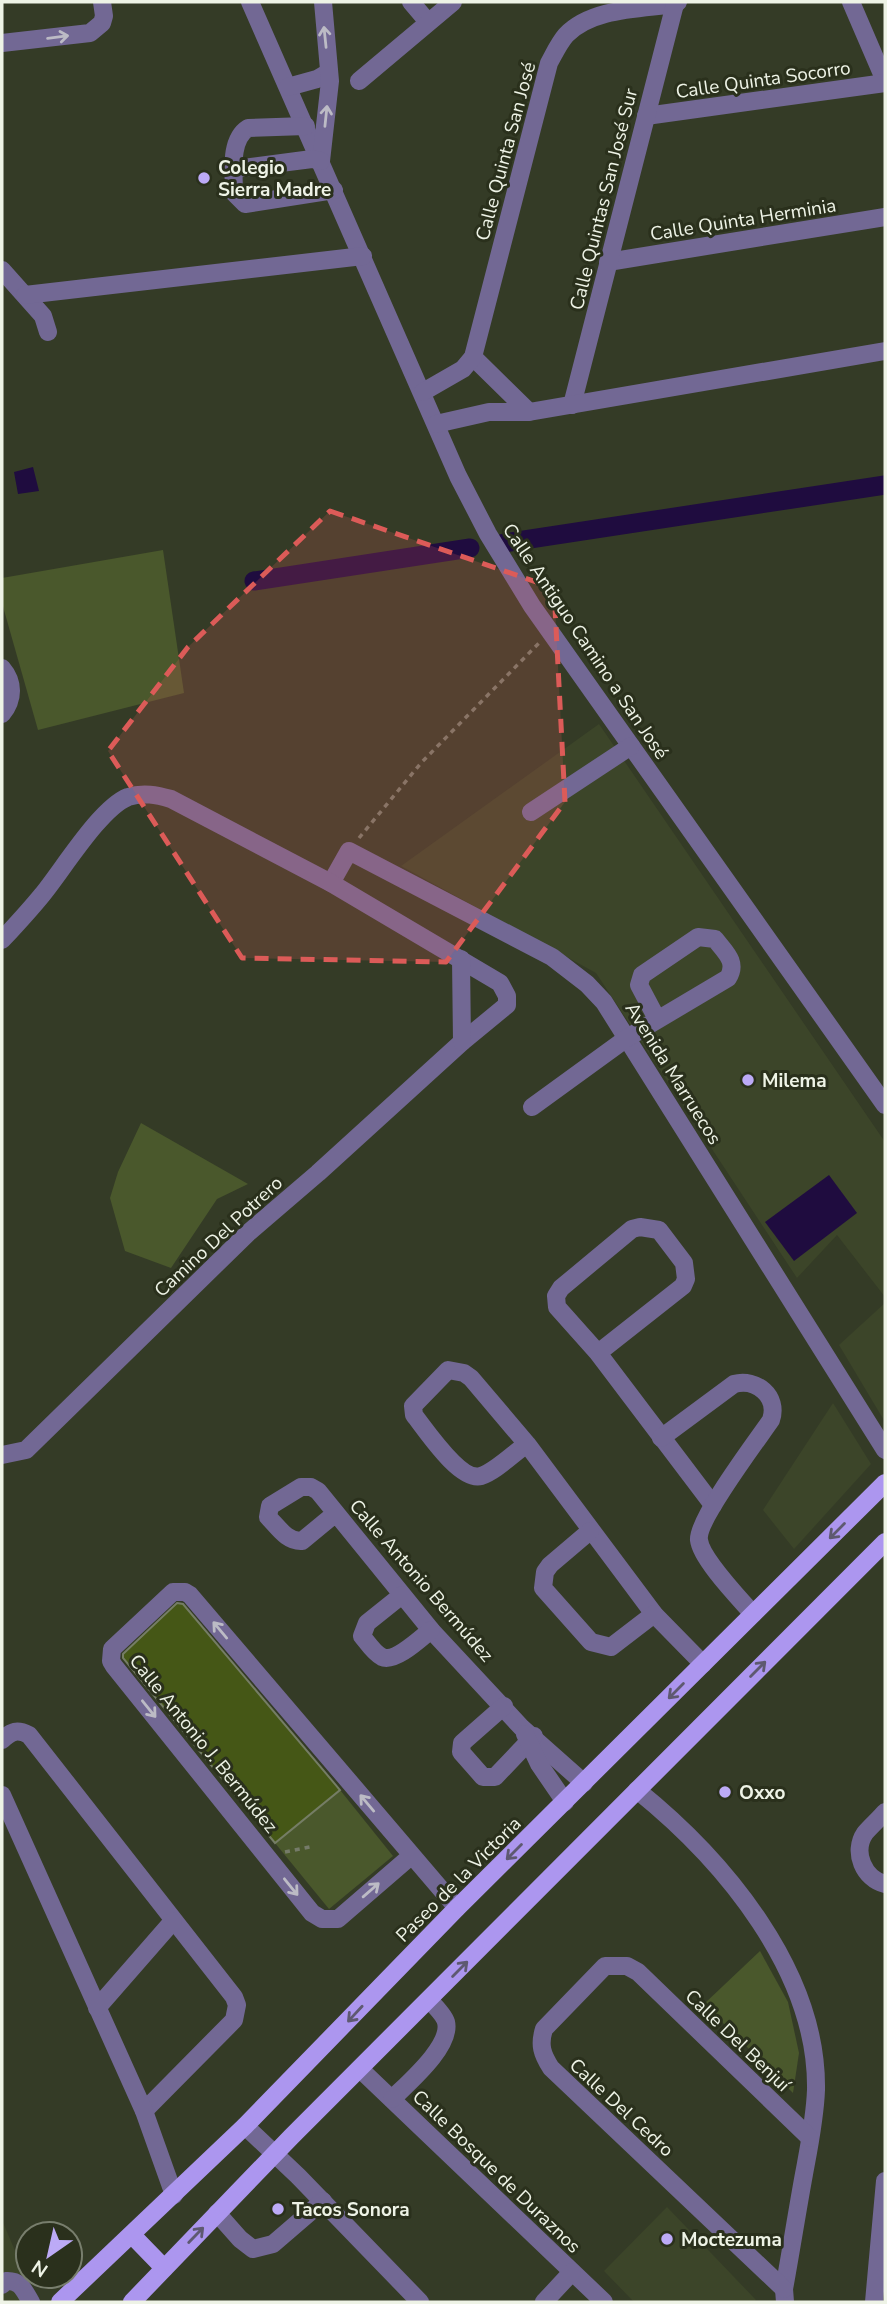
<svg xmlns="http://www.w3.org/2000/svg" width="887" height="2304" viewBox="0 0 887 2304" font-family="'Nunito Sans',sans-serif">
  <rect width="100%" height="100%" fill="#343b26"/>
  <g fill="#3c4529">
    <polygon points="599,724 885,1142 885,1297 837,1235 797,1278 596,973 401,866"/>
    <polygon points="885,1303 885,1422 839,1345"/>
    <polygon points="833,1403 871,1464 794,1549 763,1510"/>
    <polygon points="667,2207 756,2300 754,2302 634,2302 604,2271"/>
    <polygon points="2,2220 35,2298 30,2302 2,2302"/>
  </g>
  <g fill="#4a582c">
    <polygon points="163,550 184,693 38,730 2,603 2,578"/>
    <polygon points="141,1123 248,1184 217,1199 171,1268 125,1251 110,1198 118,1172"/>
    <polygon points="340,1790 393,1856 329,1909 275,1843"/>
    <polygon points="760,1951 788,2002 799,2053 793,2093 704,2004"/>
  </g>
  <g fill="#1f0c3f">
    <polygon points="33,467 39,491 18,494 14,472"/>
    <polygon points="829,1175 857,1213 794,1261 765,1222"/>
  </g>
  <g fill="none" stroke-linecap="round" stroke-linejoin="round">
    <g stroke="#1f0c3f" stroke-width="19">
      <polyline points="504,543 885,485"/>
      <polyline points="254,581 470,548"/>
    </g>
  </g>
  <polygon fill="#455716" stroke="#757d65" stroke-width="2" points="177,1603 183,1604 340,1790 275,1843 123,1658 123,1654"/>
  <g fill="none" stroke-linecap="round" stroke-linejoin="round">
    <g stroke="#757b69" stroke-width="3.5" stroke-dasharray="5 5" stroke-linecap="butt">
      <polyline points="359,838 421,763 539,643"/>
      <polyline points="285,1852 314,1846"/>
    </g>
    <g stroke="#726894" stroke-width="18">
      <polyline points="250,2 458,476 488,534 532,606 885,1105"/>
      <polyline points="411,2 428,22"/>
      <polyline points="851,2 885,81"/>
      <polyline points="2,43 90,33 102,23 104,16 102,2"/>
      <polyline points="359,81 453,2"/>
      <polyline points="288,87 317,79 329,72"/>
      <polyline points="646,116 885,83"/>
      <path d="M306,126L248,128C229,140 234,173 234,193L245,204L334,190"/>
      <polyline points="321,161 330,81 323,2"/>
      <polyline points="235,169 312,159 321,161"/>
      <polyline points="608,262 885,217"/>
      <polyline points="2,270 43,316 48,332"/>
      <polyline points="25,295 363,256"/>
      <polyline points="473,357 529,412"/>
      <path d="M423,392L463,369L473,357L549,63C554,54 559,43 566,35C592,8 640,9 675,4L678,2"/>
      <polyline points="572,405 675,4"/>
      <polyline points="436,424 489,412 529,412 885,351"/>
      <path d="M2,668C14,682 14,699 2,714"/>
      <polyline points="531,812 631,746"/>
      <polyline points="331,883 349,851 552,957 587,984 604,1002 885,1450"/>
      <path d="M2,940C15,926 29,911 42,895C62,871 100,808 128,797C143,792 157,795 171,799L331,883L500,983L507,996V1005L462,1042L318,1173L248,1233L26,1450L2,1455"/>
      <polyline points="461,959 462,1042"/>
      <path d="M532,1107L627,1038L728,978C738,962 725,952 715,939L698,937L642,975L639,985L657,1019"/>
      <polyline points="598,1353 683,1286 686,1279 684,1263 659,1230 640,1227 632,1229 561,1288 556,1296 557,1307 598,1353 713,1505"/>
      <path d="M661,1438L734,1384C756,1378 779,1396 771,1420C758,1439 696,1521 699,1540C701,1559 740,1599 753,1614"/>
      <path d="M527,1444C515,1452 495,1472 481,1476C460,1482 426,1430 414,1415L413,1406L448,1370L464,1373L471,1378L527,1444L654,1614L703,1664"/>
      <path d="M336,1513L302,1541C287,1542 278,1527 268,1517L270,1506L301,1487H311L318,1491L431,1630L522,1728L584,1783"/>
      <polyline points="590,1531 550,1565 545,1572 543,1588 591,1642 611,1647 654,1614"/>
      <path d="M402,1595L367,1623L362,1636C367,1642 374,1653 382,1657C395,1663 421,1638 431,1630"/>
      <polyline points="504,1706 462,1743 461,1752 483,1777 495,1777 534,1736"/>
      <polyline points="525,1734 539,1764 565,1802"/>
      <path d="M2,1740C12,1731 17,1729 29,1735L234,1997L237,2005L234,2020L144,2111"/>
      <path d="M637,1790C724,1860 818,1972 816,2090C815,2118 809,2147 804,2174C797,2212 791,2251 784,2289L785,2302"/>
      <polyline points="2,1795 144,2111 174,2195"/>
      <path d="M885,1812C879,1819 871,1826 865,1833C852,1852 864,1879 885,1884"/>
      <polyline points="411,1856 338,1919 322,1919 312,1913 114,1666 111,1661 112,1649 173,1592 185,1592 190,1595 457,1908"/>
      <polyline points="97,2008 173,1921"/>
      <polyline points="360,2069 604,2302"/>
      <path d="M392,2099C408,2083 452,2046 446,2022C444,2015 435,2006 429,2000"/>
      <polyline points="245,2126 298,2176 420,2302"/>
      <polyline points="217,2213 240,2239 253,2249 273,2244 323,2201"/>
      <path d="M2,2285L6,2281C21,2280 24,2291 31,2302"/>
      <path d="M784,2289L551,2068C542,2054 539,2045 544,2029L605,1966H627L638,1972L810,2138"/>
      <polyline points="544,2302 572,2272"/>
      <polyline points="874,2302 885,2181"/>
    </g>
    <g stroke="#ac96ef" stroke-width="18">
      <polyline points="132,2235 164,2268"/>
      <polyline points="60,2302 245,2126 457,1908 885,1483"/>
      <polyline points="132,2302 291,2137 885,1542"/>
    </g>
  </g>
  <defs><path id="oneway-shaft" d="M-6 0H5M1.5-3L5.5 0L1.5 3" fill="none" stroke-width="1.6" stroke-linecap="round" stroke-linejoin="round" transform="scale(1.75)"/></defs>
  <g stroke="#bcbbc5">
    <use href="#oneway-shaft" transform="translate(58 37) rotate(-7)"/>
    <use href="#oneway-shaft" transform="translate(325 37) rotate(-96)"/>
    <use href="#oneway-shaft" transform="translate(326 116) rotate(-84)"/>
    <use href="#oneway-shaft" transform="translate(220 1630) rotate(-130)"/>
    <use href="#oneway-shaft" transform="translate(149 1709) rotate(51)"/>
    <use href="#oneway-shaft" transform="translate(367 1803) rotate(-130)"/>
    <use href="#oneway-shaft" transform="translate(291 1887) rotate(51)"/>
    <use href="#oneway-shaft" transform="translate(371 1890) rotate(-41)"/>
  </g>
  <g stroke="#5e5970">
    <use href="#oneway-shaft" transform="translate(837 1531) rotate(135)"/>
    <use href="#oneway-shaft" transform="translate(758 1669) rotate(-45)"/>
    <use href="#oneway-shaft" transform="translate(676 1691) rotate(135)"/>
    <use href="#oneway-shaft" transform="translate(514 1852) rotate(135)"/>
    <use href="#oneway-shaft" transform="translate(460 1969) rotate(-45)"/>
    <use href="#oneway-shaft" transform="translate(355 2014) rotate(133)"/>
    <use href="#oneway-shaft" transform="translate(196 2235) rotate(-46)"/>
  </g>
  <path fill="#dc5b58" fill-opacity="0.2" stroke="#dc5b58" stroke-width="5" stroke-dasharray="14 9" stroke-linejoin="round" d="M330,511L554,588L565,802L446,962L242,958L108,751L188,647Z"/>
  <g fill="#bcaaf6" stroke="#2a301c" stroke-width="2.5">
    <circle cx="204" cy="178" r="7"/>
    <circle cx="748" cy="1080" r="7"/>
    <circle cx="725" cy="1792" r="7"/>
    <circle cx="278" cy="2209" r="7"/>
    <circle cx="667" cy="2239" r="7"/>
  </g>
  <g text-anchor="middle" stroke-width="6" stroke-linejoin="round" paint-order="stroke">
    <g font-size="19" fill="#eef3e6" stroke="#2a301c">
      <text transform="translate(763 79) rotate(-8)" y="7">Calle Quinta Socorro</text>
      <text transform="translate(505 151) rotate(-75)" y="7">Calle Quinta San José</text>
      <text transform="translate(603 199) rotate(-76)" y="7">Calle Quintas San José Sur</text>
      <text transform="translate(743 219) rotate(-9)" y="7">Calle Quinta Herminia</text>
      <text transform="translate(586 641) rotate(56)" y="7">Calle Antiguo Camino a San José</text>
      <text transform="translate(674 1073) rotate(58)" y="7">Avenida Marruecos</text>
      <text transform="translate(218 1236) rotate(-43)" y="7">Camino Del Potrero</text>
      <text transform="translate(422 1580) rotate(49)" y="7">Calle Antonio Bermúdez</text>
      <text transform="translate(204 1743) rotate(51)" y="7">Calle Antonio J. Bermúdez</text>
      <text transform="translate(458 1879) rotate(-45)" y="7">Paseo de la Victoria</text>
      <text transform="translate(738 2040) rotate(44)" y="7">Calle Del Benjuí</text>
      <text transform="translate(622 2107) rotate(43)" y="7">Calle Del Cedro</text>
      <text transform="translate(497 2171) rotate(44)" y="7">Calle Bosque de Duraznos</text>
    </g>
    <g font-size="19" font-weight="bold" fill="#eef3e6" stroke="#2a301c" text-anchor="start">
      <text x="218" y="174">Colegio<tspan x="218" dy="22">Sierra Madre</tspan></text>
      <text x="762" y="1087">Milema</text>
      <text x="739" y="1799">Oxxo</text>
      <text x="292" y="2216">Tacos Sonora</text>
      <text x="681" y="2246">Moctezuma</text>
    </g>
  </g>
  <rect width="887" height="2304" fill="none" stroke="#eef3e6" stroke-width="7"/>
  <g transform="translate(49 2255) rotate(214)"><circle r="33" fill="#2a301c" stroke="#787e6d" stroke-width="2"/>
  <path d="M0-5L12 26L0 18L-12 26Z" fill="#bcaaf6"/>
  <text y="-10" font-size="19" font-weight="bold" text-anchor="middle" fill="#eef3e6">N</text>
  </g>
</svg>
